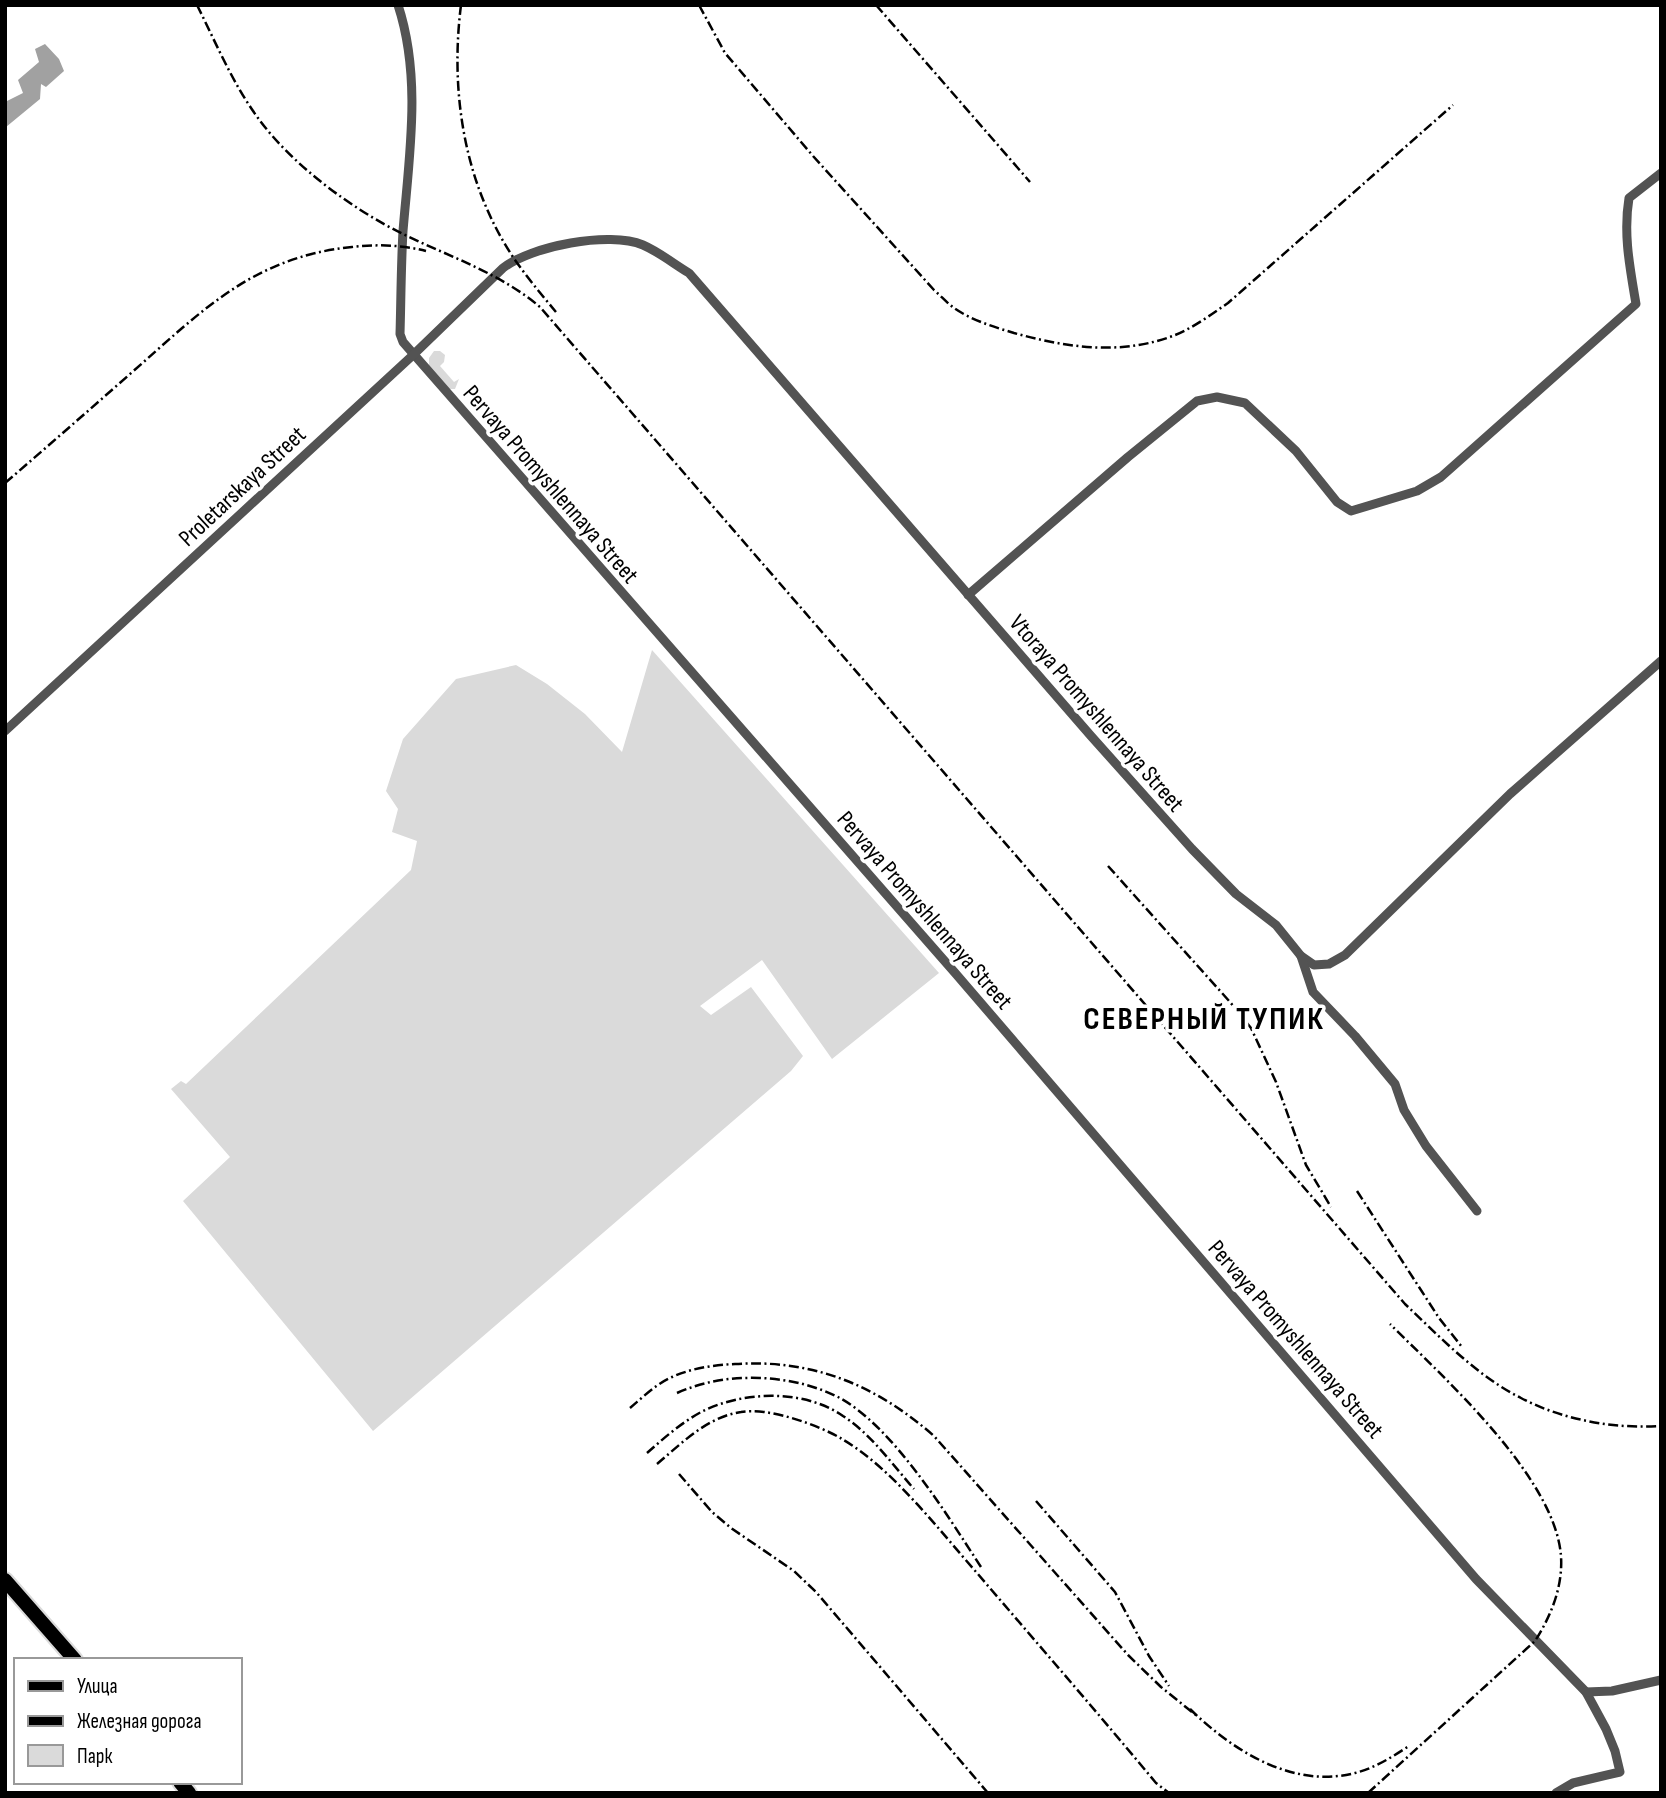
<svg xmlns="http://www.w3.org/2000/svg" width="1666" height="1798" viewBox="0 0 1666 1798" font-family="'Sofia Sans Condensed',sans-serif">
  <rect width="100%" height="100%" fill="#fff"/>
  <g fill="#dadada">
    <polygon points="434,351 440,351 445,355 444,362 440,366 454,382 459,379 455,389 449,389 429,367 429,358"/>
    <polygon points="652,650 939,973 832,1059 762,960 700,1006 711,1015 751,987 803,1056 791,1071 373,1431 183,1201 230,1157 171,1089 181,1081 186,1084 411,870 417,841 392,832 398,809 386,791 403,739 456,679 516,665 547,684 585,714 622,752"/>
  </g>
  <polygon fill="#a1a1a1" points="45,44 59,59 64,71 46,87 41,84 40,99 6,127 5,102 23,93 18,80 39,62 35,49"/>
  <g fill="none" stroke-linecap="round" stroke-linejoin="round">
    <g stroke="#dbdbdb" stroke-width="18">
      <g id="primary">
        <polyline points="5,1580 75,1660"/>
        <polyline points="180,1782 189,1793"/>
      </g>
    </g>
    <g stroke="#535353" stroke-width="9">
      <path d="M398,5C422,78 409,157 403,231C401,266 401,300 400,334L403,342L956,974L1476,1579L1586,1692L1606,1729L1615,1751L1620,1772L1573,1783L1556,1793"/>
      <path d="M968,595L1128,457L1197,401L1217,397L1245,403L1296,451L1337,502L1351,511L1417,491L1441,477L1636,304C1630,268 1623,234 1629,198L1661,173"/>
      <path d="M5,731L412,356L503,268C531,246 609,231 643,245C659,252 674,264 689,273L1091,736L1192,849L1236,894L1276,925L1301,956L1314,965L1329,964L1345,955L1510,794L1661,661"/>
      <polyline points="1301,956 1313,992 1355,1036 1395,1084 1404,1110 1426,1146 1477,1211"/>
      <polyline points="1586,1692 1612,1691 1661,1680"/>
    </g>
    <use href="#primary" stroke="#000" stroke-width="14"/>
    <g stroke="#000" stroke-width="2.5" stroke-dasharray="10 3.5 2 3.5" stroke-linecap="butt">
      <path d="M197,5C216,43 233,84 258,118C292,165 352,209 403,234C450,257 500,273 540,307L1405,1304C1440,1337 1477,1376 1521,1398C1563,1420 1614,1429 1661,1426"/>
      <path d="M461,5C450,92 464,183 513,257C526,276 541,294 556,312"/>
      <path d="M699,5L725,53L813,156L934,290C941,296 947,303 954,308C971,320 994,327 1014,333C1065,347 1116,355 1167,338C1189,331 1209,316 1228,303L1453,105"/>
      <polyline points="876,5 1030,182"/>
      <path d="M5,483C47,447 88,411 130,374C201,312 252,257 352,247C377,244 402,245 426,251"/>
      <polyline points="1108,866 1230,1002 1251,1028 1276,1082 1306,1165 1331,1207"/>
      <polyline points="1357,1191 1439,1318 1462,1347"/>
      <path d="M677,1393C704,1381 731,1377 760,1378C787,1379 814,1385 838,1397C893,1426 947,1515 981,1567"/>
      <path d="M630,1408C643,1397 656,1384 672,1377C692,1368 714,1365 735,1364C813,1359 876,1385 934,1436L1128,1655L1161,1687L1197,1716"/>
      <path d="M647,1453C664,1438 682,1422 703,1411C744,1391 804,1389 843,1416C871,1434 892,1464 914,1489"/>
      <path d="M657,1464C682,1443 707,1417 741,1412C768,1407 819,1425 842,1439C892,1468 939,1530 977,1573C1037,1643 1097,1712 1156,1783L1169,1793"/>
      <polyline points="679,1474 712,1512 731,1528 794,1571 816,1592 988,1793"/>
      <polyline points="1036,1501 1115,1592 1149,1656 1169,1686"/>
      <path d="M1190,1709C1233,1751 1293,1789 1355,1773C1375,1768 1392,1757 1409,1746"/>
      <path d="M1368,1793L1535,1641C1551,1616 1563,1587 1561,1556C1555,1477 1444,1378 1390,1324"/>
    </g>
  </g>
  <g text-anchor="middle" stroke-width="7" stroke-linejoin="round" paint-order="stroke">
    <g font-size="24" fill="#000" stroke="#fff">
      <text transform="translate(551 484) rotate(49)" y="8">Pervaya Promyshlennaya Street</text>
      <text transform="translate(242 486) rotate(-43)" y="8">Proletarskaya Street</text>
      <text transform="translate(1097 713) rotate(49)" y="8">Vtoraya Promyshlennaya Street</text>
      <text transform="translate(925 910) rotate(49)" y="8">Pervaya Promyshlennaya Street</text>
      <text transform="translate(1296 1339) rotate(49)" y="8">Pervaya Promyshlennaya Street</text>
    </g>
    <g font-size="32" font-weight="bold" letter-spacing="2" fill="#000" stroke="#fff">
      <text x="1204" y="1029">СЕВЕРНЫЙ ТУПИК</text>
    </g>
  </g>
  <rect width="1666" height="1798" fill="none" stroke="#000000" stroke-width="14"/>
  <rect x="14" y="1658" width="228" height="126" fill="#ffffff" stroke="#999999" stroke-width="2"/>
  <rect x="28" y="1681" width="35" height="10" fill="#000000" stroke="#999999" stroke-width="2"/>
  <text x="77" y="1693" font-size="21" fill="#000000">Улица</text>
  <rect x="28" y="1716" width="35" height="10" fill="#000000" stroke="#999999" stroke-width="2"/>
  <text x="77" y="1728" font-size="21" fill="#000000">Железная дорога</text>
  <rect x="28" y="1745" width="35" height="21" fill="#dadada" stroke="#999999" stroke-width="2"/>
  <text x="77" y="1763" font-size="21" fill="#000000">Парк</text>
</svg>
